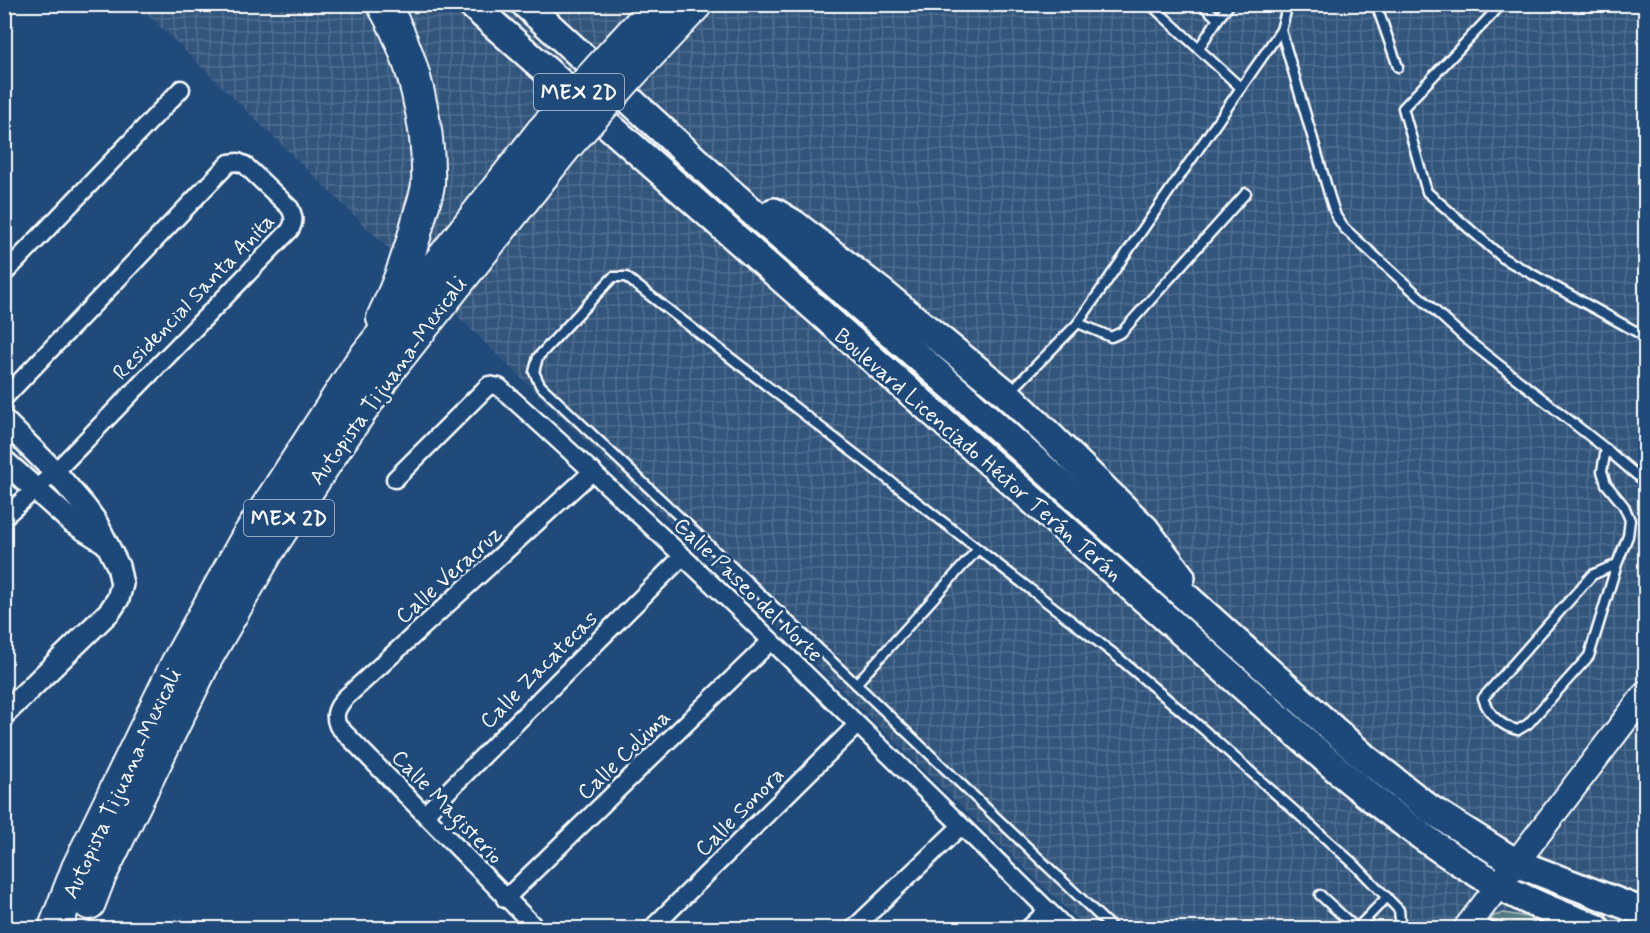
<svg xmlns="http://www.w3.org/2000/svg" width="1650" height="933" viewBox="0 0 1650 933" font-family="Mynerve,sans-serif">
  <defs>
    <pattern id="industrial-grid" width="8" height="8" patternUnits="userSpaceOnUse" patternTransform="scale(1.5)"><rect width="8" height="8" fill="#32547c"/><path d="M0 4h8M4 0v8" fill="none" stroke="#516e90"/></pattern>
    <pattern id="grass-dots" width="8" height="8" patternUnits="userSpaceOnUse" patternTransform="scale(1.5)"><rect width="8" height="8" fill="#547c82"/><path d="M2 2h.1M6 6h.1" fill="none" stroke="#506467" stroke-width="1.8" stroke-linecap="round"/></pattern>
  </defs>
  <rect width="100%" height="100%" fill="#1f4a7a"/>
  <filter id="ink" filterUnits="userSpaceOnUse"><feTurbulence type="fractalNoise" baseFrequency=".0167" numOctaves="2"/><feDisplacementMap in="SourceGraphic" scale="12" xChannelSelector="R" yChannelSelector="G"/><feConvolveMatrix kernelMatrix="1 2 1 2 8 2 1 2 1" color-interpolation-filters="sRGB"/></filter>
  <g filter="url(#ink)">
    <polygon fill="url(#industrial-grid)" points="138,5 1645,5 1645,928 1086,928"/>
    <polygon fill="url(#grass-dots)" stroke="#aabec0" stroke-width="1.5" points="1504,913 1527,917 1542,924 1540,928 1512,928 1512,926 1502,922 1499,927 1490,921 1494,916"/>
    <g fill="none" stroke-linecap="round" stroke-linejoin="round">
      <g stroke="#fff" stroke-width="13">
        <g id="service">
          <polyline points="1150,4 1241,88"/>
          <polyline points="1202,4 1218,19"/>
          <polyline points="1376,4 1398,67"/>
          <polyline points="1502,4 1403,108 1427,192 1503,258 1646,337"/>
          <polyline points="1281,30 1331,201 1336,216 1344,228 1466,339 1606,449 1646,483"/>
          <polyline points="1199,48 1218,19 1230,4"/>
          <polyline points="1078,323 1111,337 1122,332 1246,193"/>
          <polyline points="1010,392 1078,323 1281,30 1288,4"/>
          <path d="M1606,449L1602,471L1606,484L1624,506L1630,520L1628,536L1617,564L1589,656L1528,724L1518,730C1502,727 1488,714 1483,698L1592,575L1617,564"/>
          <polyline points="978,549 856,684 1112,928"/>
          <polyline points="856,684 540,385 534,372 538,357 613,277 626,277 1114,654 1204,730 1354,864 1399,910 1400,920 1396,928"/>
          <polyline points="1320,895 1356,928"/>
          <polyline points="1474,919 1493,928"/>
          <polyline points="1357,928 1387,897"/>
        </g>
      </g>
      <g stroke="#fff" stroke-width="21">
        <g id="minor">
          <polyline points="4,274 181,89"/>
          <path d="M4,398L229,163L238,162L245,165L290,208C294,216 295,222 290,230L55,472L4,517"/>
          <path d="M395,479L489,385L499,387C694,561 879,746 1066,928"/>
          <polyline points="425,814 683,556"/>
          <polyline points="505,899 771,641"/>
          <path d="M536,928L338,726C333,715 337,708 344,699L593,471"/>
          <polyline points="652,928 857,725"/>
          <polyline points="854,928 961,826"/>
          <polyline points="1029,928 1047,911"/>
        </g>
      </g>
      <g stroke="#fff" stroke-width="26">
        <g id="tertiary">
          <polyline points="4,421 55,472 85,507 96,522 118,566 122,584 118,599 110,611 4,714"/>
          <polyline points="4,461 72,522 106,543"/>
        </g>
      </g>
      <g stroke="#fff" stroke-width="28">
        <polyline id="secondary" points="1466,928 1646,693"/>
      </g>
      <g stroke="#fff" stroke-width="32">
        <g id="primary">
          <path d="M471,4L1347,778C1395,817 1445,856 1500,886C1530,903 1563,916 1596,928"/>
          <polyline points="525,4 731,193 964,397 1365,758 1430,809 1516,863 1646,913"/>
          <polyline points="774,212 794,224 885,295 1007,394 1145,529 1181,577"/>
        </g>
      </g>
      <g stroke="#fff" stroke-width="36">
        <g id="motorway">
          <path d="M383,4C413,54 430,126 428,184C427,193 424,202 421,211C412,248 400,283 383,318"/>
          <polyline points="614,53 659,4"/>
          <polyline points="633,71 696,4"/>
          <polyline points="89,903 99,877 206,658 267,552 331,454 392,365 564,148"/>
          <polyline points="55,928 78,868 177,664 246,540 359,365 543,131"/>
        </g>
      </g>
      <use href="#service" stroke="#1f4a7a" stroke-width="8"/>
      <use href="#minor" stroke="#1f4a7a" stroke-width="16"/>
      <use href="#tertiary" stroke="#1f4a7a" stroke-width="21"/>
      <use href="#secondary" stroke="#1f4a7a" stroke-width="24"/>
      <use href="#primary" stroke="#1f4a7a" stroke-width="27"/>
      <use href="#motorway" stroke="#1f4a7a" stroke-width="32"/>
      <g stroke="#fff" stroke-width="36" stroke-linecap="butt">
        <g id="motorway-bridge">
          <polyline points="543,131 614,53"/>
          <polyline points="564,148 633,71"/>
        </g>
      </g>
      <use href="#motorway-bridge" stroke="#1f4a7a" stroke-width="32"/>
    </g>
  </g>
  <g text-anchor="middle" stroke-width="6" stroke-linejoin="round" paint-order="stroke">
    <g fill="#1f4a7a" stroke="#bcc9d7" stroke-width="1.5">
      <rect x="534" y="74" width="90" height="36" rx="4.5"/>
      <rect x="244" y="500" width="90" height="36" rx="4.5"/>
    </g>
    <g font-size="21" font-weight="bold" fill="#fff">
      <text x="579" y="99">MEX 2D</text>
      <text x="289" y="525">MEX 2D</text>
    </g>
    <g font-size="22" fill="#fff" stroke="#1f4a7a">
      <text transform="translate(193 296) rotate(-46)" y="8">Residencial Santa Anita</text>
      <text transform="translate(387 380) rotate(-54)" y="8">Autopista Tijuana-Mexicali</text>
      <text transform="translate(979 454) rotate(41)" y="8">Boulevard Licenciado Héctor Terán Terán</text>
      <text transform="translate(448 574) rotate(-42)" y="8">Calle Veracruz</text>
      <text transform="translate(749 589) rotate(44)" y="8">Calle Paseo del Norte</text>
      <text transform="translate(538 669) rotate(-45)" y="8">Calle Zacatecas</text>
      <text transform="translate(623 754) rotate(-44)" y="8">Calle Colima</text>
      <text transform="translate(121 783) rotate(-65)" y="8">Autopista Tijuana-Mexicali</text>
      <text transform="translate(448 806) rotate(46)" y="8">Calle Magisterio</text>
      <text transform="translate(739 811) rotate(-45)" y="8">Calle Sonora</text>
    </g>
  </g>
  <rect width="1650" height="933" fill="none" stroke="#1f4a7a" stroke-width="24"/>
  <rect x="12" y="12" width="1626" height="909" fill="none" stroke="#fff" stroke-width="2" filter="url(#ink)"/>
</svg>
